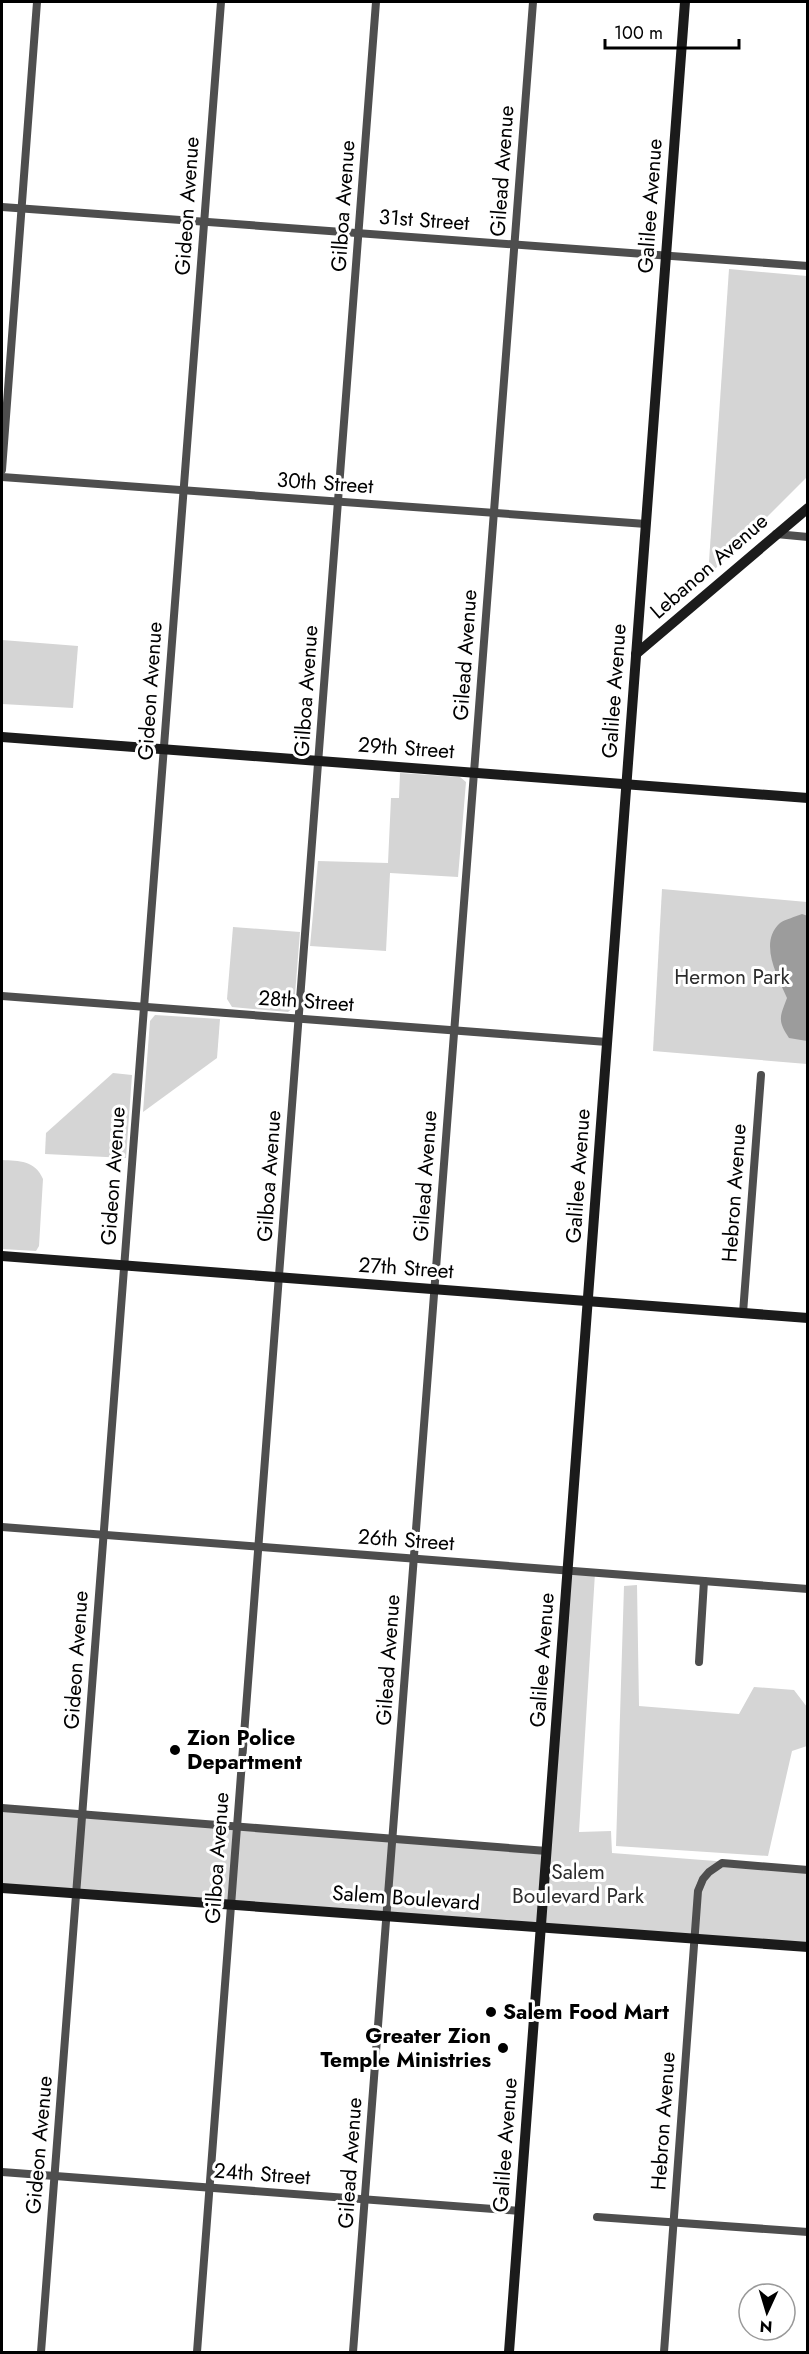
<svg xmlns="http://www.w3.org/2000/svg" width="809" height="2354" viewBox="0 0 809 2354" font-family="Jost,sans-serif">
  <rect width="100%" height="100%" fill="#fff"/>
  <g fill="#d5d5d5">
    <polygon points="729,269 807,276 807,477 708,576"/>
    <polygon points="2,640 78,646 73,708 2,704"/>
    <polygon points="400,773 460,777 466,782 458,877 390,873 386,951 310,946 318,861 388,863 391,798 399,798"/>
    <polygon points="662,889 807,902 807,1064 653,1051"/>
    <polygon points="233,927 300,932 294,1007 288,1012 232,1007 227,999"/>
    <polygon points="155,1015 220,1019 217,1058 143,1112 150,1021"/>
    <polygon points="113,1073 132,1075 126,1158 45,1154 46,1133"/>
    <path d="M2,1160C19,1161 35,1160 43,1179L39,1246L36,1251L2,1249Z"/>
    <polygon points="568,1571 595,1573 579,1832 611,1831 612,1853 807,1868 807,1947 2,1888 2,1808 547,1851"/>
    <polygon points="637,1585 639,1706 739,1714 754,1687 794,1690 807,1707 807,1746 792,1751 768,1856 616,1846 624,1586"/>
  </g>
  <path fill="#9c9c9c" d="M802,914L808,916L807,1041L789,1038C777,1020 780,1017 787,998C778,977 758,943 780,923C786,919 795,917 802,914Z"/>
  <g fill="none" stroke-linecap="round" stroke-linejoin="round">
    <g stroke="#4e4e4e" stroke-width="8">
      <polyline points="2,207 808,266"/>
      <polyline points="2,470 37,2"/>
      <polyline points="2,477 646,524"/>
      <polyline points="776,534 808,537"/>
      <polyline points="2,996 607,1042"/>
      <polyline points="743,1313 761,1075"/>
      <polyline points="2,1527 808,1589"/>
      <polyline points="699,1662 704,1581"/>
      <polyline points="2,1808 547,1851"/>
      <polyline points="2,2172 520,2211"/>
      <polyline points="597,2217 808,2232"/>
      <polyline points="41,2352 221,2"/>
      <polyline points="197,2352 376,2"/>
      <polyline points="353,2352 533,2"/>
      <polyline points="664,2352 698,1891 703,1879 709,1872 722,1863 808,1870"/>
    </g>
    <g stroke="#1b1b1b" stroke-width="10">
      <polyline points="636,654 808,508"/>
      <polyline points="2,737 808,798"/>
      <polyline points="2,1256 808,1318"/>
      <polyline points="2,1888 808,1947"/>
      <polyline points="509,2352 685,2"/>
    </g>
  </g>
  <g fill="#000" stroke="#fff" stroke-width="2">
    <circle cx="175" cy="1750" r="6"/>
    <circle cx="491" cy="2012" r="6"/>
    <circle cx="503" cy="2048" r="6"/>
  </g>
  <g text-anchor="middle" stroke-width="6" stroke-linejoin="round" paint-order="stroke">
    <g font-size="21" fill="#000" stroke="#fff">
      <text transform="translate(502 171) rotate(-86)" y="7">Gilead Avenue</text>
      <text transform="translate(187 206) rotate(-86)" y="7">Gideon Avenue</text>
      <text transform="translate(343 206) rotate(-86)" y="7">Gilboa Avenue</text>
      <text transform="translate(650 206) rotate(-86)" y="7">Galilee Avenue</text>
      <text transform="translate(424 220) rotate(4)" y="7">31st Street</text>
      <text transform="translate(325 483) rotate(4)" y="7">30th Street</text>
      <text transform="translate(709 566) rotate(-41)" y="7">Lebanon Avenue</text>
      <text transform="translate(465 655) rotate(-86)" y="7">Gilead Avenue</text>
      <text transform="translate(150 691) rotate(-86)" y="7">Gideon Avenue</text>
      <text transform="translate(306 691) rotate(-86)" y="7">Gilboa Avenue</text>
      <text transform="translate(614 691) rotate(-86)" y="7">Galilee Avenue</text>
      <text transform="translate(406 748) rotate(4)" y="7">29th Street</text>
      <text transform="translate(306 1001) rotate(4)" y="7">28th Street</text>
      <text transform="translate(113 1176) rotate(-86)" y="7">Gideon Avenue</text>
      <text transform="translate(269 1176) rotate(-86)" y="7">Gilboa Avenue</text>
      <text transform="translate(425 1176) rotate(-86)" y="7">Gilead Avenue</text>
      <text transform="translate(578 1176) rotate(-86)" y="7">Galilee Avenue</text>
      <text transform="translate(734 1193) rotate(-86)" y="7">Hebron Avenue</text>
      <text transform="translate(406 1268) rotate(4)" y="7">27th Street</text>
      <text transform="translate(406 1540) rotate(4)" y="7">26th Street</text>
      <text transform="translate(76 1660) rotate(-86)" y="7">Gideon Avenue</text>
      <text transform="translate(388 1660) rotate(-86)" y="7">Gilead Avenue</text>
      <text transform="translate(542 1660) rotate(-86)" y="7">Galilee Avenue</text>
      <text transform="translate(217 1858) rotate(-86)" y="7">Gilboa Avenue</text>
      <text transform="translate(406 1898) rotate(4)" y="7">Salem Boulevard</text>
      <text transform="translate(663 2121) rotate(-86)" y="7">Hebron Avenue</text>
      <text transform="translate(39 2145) rotate(-85)" y="7">Gideon Avenue</text>
      <text transform="translate(505 2145) rotate(-86)" y="7">Galilee Avenue</text>
      <text transform="translate(350 2163) rotate(-86)" y="7">Gilead Avenue</text>
      <text transform="translate(262 2174) rotate(4)" y="7">24th Street</text>
    </g>
    <g font-size="21" fill="#2c2c2c" stroke="#fff">
      <text x="732" y="984">Hermon Park</text>
      <text x="578" y="1879">Salem<tspan x="578" dy="24">Boulevard Park</tspan></text>
    </g>
    <g font-size="21" font-weight="bold" fill="#000" stroke="#fff" text-anchor="start">
      <text x="187" y="1745">Zion Police<tspan x="187" dy="24">Department</tspan></text>
      <text x="503" y="2019">Salem Food Mart</text>
      <text x="491" y="2043" text-anchor="end">Greater Zion<tspan x="491" dy="24">Temple Ministries</tspan></text>
    </g>
  </g>
  <rect width="809" height="2354" fill="none" stroke="#000000" stroke-width="6"/>
  <g transform="translate(767 2312) rotate(184)"><circle r="28" fill="#ffffff" stroke="#999999" stroke-width="1.5"/>
  <path d="M0-4.5L10 22L0 15L-10 22Z" fill="#000000"/>
  <text y="-9" font-size="16" font-weight="bold" text-anchor="middle" fill="#000000">N</text>
  </g>
  <path d="M605 39v9h134v-9" fill="none" stroke="#000000" stroke-width="3"/>
  <text x="614" y="39" font-size="18" fill="#000000" stroke="#ffffff" stroke-width="4.5" paint-order="stroke">100 m</text>
</svg>
